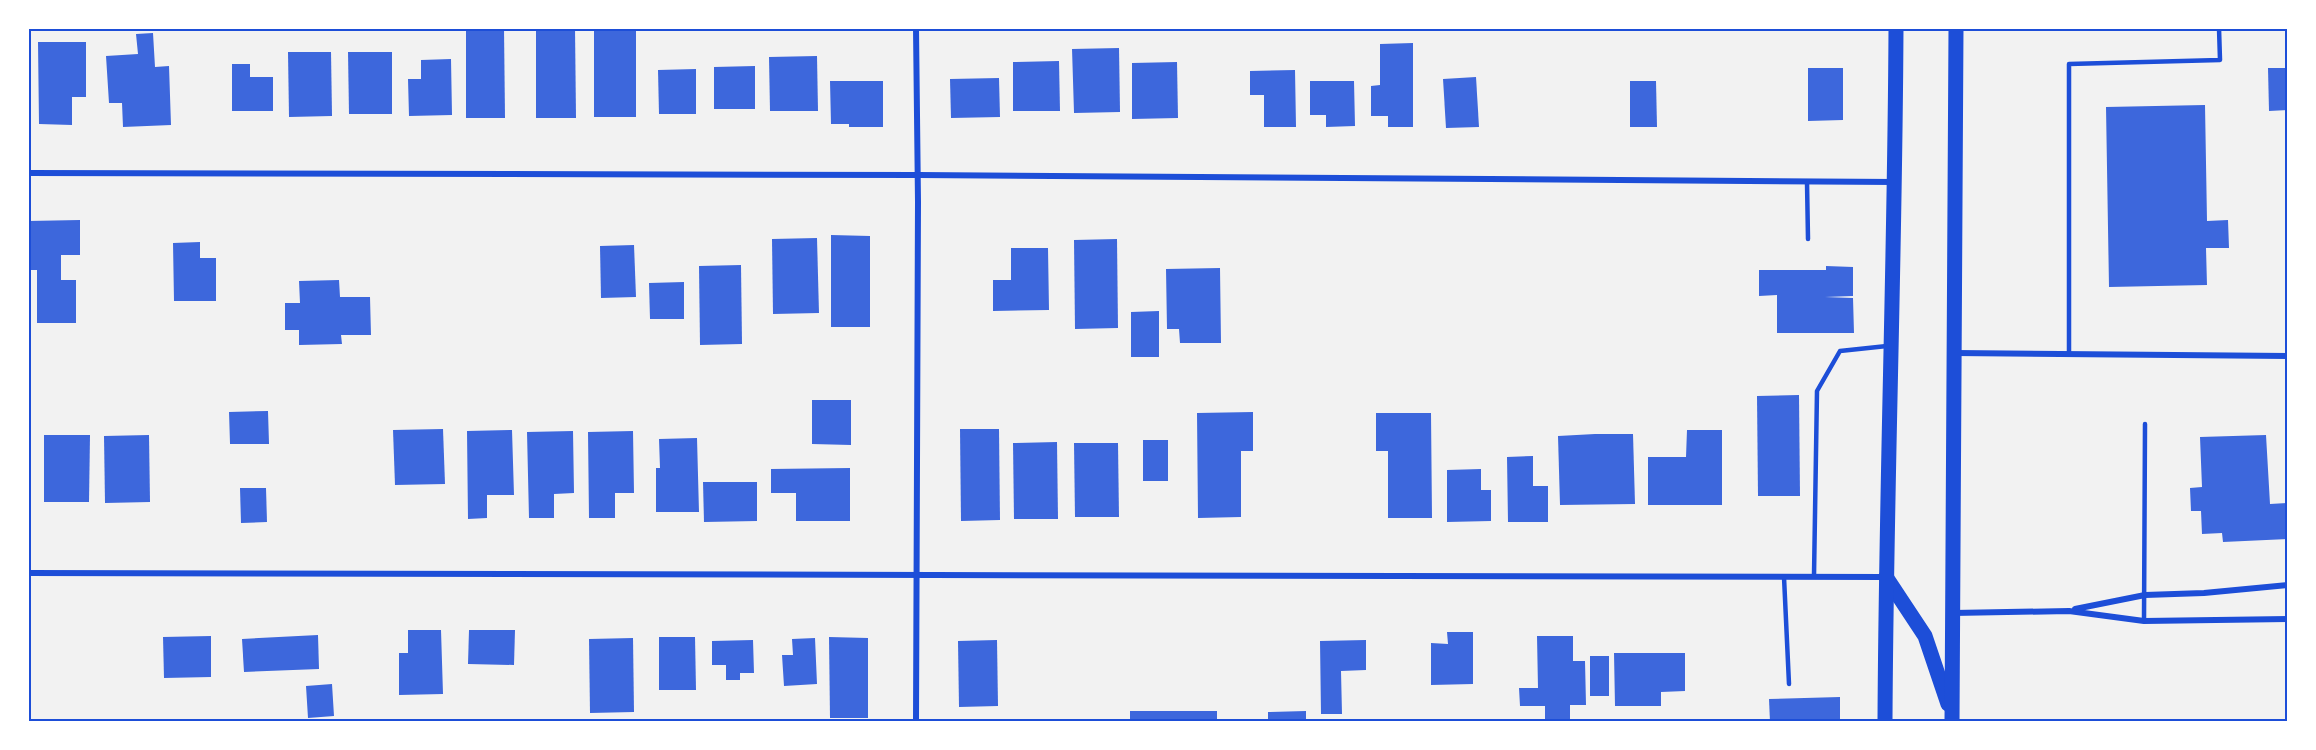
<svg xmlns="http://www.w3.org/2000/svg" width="2316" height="750" viewBox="0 0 2316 750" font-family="Roboto,sans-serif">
  <rect width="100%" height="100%" fill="#f2f2f2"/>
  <g fill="#3d67dc">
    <polygon points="466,28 504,28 505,118 466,118"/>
    <polygon points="536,28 575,28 576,118 536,118"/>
    <rect x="594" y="28" width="42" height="89"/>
    <polygon points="153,33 155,67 169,66 171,125 123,127 122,103 109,103 106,56 138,54 136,34"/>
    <polygon points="38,42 86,42 86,97 72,97 72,125 39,124"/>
    <polygon points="1413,43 1413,127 1388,127 1388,116 1371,116 1371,86 1380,85 1380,44"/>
    <polygon points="1119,48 1120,112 1074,113 1072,49"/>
    <polygon points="288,52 331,52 332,116 289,117"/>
    <polygon points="348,52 392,52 392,114 349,114"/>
    <polygon points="817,56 818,111 770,111 769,57"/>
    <polygon points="451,59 452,115 409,116 408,79 421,79 421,60"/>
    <polygon points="1059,61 1060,111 1013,111 1013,62"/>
    <polygon points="1177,62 1178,118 1132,119 1132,63"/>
    <polygon points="232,64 250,64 250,77 273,77 273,111 232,111"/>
    <polygon points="755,66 755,109 714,109 714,67"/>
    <polygon points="1808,68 1843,68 1843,120 1808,121"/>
    <polygon points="2268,68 2288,68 2288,110 2269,111"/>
    <polygon points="696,69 696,114 659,114 658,70"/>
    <polygon points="1295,70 1296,127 1264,127 1264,95 1250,95 1250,71"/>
    <polygon points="1476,77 1479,127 1446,128 1443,79"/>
    <polygon points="999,78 1000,117 951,118 950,79"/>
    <polygon points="830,81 883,81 883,127 849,127 849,124 831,124"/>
    <polygon points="1310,81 1354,81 1355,126 1326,127 1326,115 1310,115"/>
    <polygon points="1630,81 1656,81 1657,127 1630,127"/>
    <polygon points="2205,105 2207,221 2228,220 2229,248 2206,248 2207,285 2109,287 2106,107"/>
    <polygon points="80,220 80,255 61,255 61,280 76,280 76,323 37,323 37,270 28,270 28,221"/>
    <polygon points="831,235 870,236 870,327 831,327"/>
    <polygon points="817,238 819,313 773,314 772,239"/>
    <polygon points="1117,239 1118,328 1075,329 1074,240"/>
    <polygon points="200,242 200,258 216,258 216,301 174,301 173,243"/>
    <polygon points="2285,244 2288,244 2288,266 2286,266"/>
    <polygon points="634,245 636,297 601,298 600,246"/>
    <polygon points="1011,248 1048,248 1049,310 993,311 993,280 1011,280"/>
    <polygon points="741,265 742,344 700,345 699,266"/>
    <polygon points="1826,266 1853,267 1853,296 1825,297 1853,298 1854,333 1777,333 1777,295 1759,296 1759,270 1826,270"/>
    <polygon points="1220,268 1221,343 1180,343 1179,329 1167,329 1166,269"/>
    <polygon points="339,280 340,297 370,297 371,335 341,335 342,344 299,345 299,330 285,330 285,303 300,303 299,281"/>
    <polygon points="684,282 684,319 650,319 649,283"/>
    <polygon points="1159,311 1159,357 1131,357 1131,312"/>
    <polygon points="1799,395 1800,496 1758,496 1757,396"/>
    <polygon points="812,400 851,400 851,445 812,444"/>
    <polygon points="268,411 269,444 230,444 229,412"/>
    <polygon points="1253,412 1253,451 1241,451 1241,517 1198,518 1197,413"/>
    <polygon points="1376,413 1431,413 1432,518 1388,518 1388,451 1376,451"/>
    <polygon points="443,429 445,484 395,485 393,430"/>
    <polygon points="960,429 999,429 1000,520 961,521"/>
    <polygon points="512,430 514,495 487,495 487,518 468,519 467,431"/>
    <polygon points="1687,430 1722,430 1722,505 1648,505 1648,457 1686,457"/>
    <polygon points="573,431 574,493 554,494 554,518 529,518 527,432"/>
    <polygon points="633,431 634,493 615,493 615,518 589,518 588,432"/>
    <polygon points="1595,434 1633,434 1635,504 1560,505 1558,436"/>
    <polygon points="44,435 90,435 89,502 44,502"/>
    <polygon points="149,435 150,502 105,503 104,436"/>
    <polygon points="2266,435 2270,504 2287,503 2288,539 2223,542 2222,533 2202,534 2201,511 2191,511 2190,488 2202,487 2200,437"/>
    <polygon points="697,438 699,512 656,512 656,468 660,468 659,439"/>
    <rect x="1143" y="440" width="25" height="41"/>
    <polygon points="1057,442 1058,519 1014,519 1013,443"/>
    <polygon points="1074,443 1118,443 1119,517 1075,517"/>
    <polygon points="1533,456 1533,486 1548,486 1548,522 1508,522 1507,457"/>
    <polygon points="850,468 850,521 796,521 796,493 771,493 771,469"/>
    <polygon points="1481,469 1481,490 1491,490 1491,521 1447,522 1447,470"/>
    <polygon points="703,482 757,482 757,521 704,522"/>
    <polygon points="240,488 266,488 267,522 241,523"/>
    <polygon points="408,630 441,630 443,694 399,695 399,653 408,653"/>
    <polygon points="469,630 515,630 514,665 468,664"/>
    <polygon points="1447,632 1473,632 1473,684 1431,685 1431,643 1448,644"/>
    <polygon points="318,635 319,669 244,672 242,639"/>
    <polygon points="211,636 211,677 164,678 163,637"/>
    <polygon points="1537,636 1573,636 1573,661 1585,661 1586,705 1570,705 1570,722 1545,722 1545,706 1520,706 1519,688 1538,688"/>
    <polygon points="659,637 695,637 696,690 659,690"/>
    <polygon points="829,637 868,638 868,718 830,718"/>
    <polygon points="633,638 634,712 590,713 589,639"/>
    <polygon points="815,638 817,684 784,686 782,655 793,655 792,639"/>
    <polygon points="753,640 754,673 740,673 740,680 726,680 726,665 712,665 712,641"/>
    <polygon points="997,640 998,706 959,707 958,641"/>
    <polygon points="1366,640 1366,670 1341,671 1342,714 1321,714 1320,641"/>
    <polygon points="1614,653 1685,653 1685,691 1661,692 1661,706 1615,706"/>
    <rect x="1590" y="656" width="19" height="40"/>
    <polygon points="332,684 334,716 308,718 306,686"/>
    <polygon points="1840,697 1840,722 1770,722 1769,699"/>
    <rect x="1130" y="711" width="87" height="11"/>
    <polygon points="1306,711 1306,722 1268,722 1268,712"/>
  </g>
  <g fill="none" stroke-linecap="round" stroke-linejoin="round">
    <g stroke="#1d4ed8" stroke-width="4.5">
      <polyline points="1807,182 1808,239"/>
      <polyline points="2069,354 2069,64 2220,60 2219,28"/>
      <polyline points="1814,576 1817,391 1840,351 1887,346"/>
      <polyline points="1784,577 1789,684"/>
      <polyline points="2144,621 2145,424"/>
    </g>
    <g stroke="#1d4ed8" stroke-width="6">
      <polyline points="28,173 918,175 1895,182"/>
      <polyline points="1955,353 2288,356"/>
      <polyline points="28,573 1885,577"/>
      <polyline points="2075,609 2145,595 2204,593 2288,585"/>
      <polyline points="1953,613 2069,611 2144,621 2288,619"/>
      <polyline points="916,722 918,202 916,28"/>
    </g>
    <g stroke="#1d4ed8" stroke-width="15">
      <polyline points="1886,577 1925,636 1948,704"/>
      <path d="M1885,722C1886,490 1895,260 1896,28"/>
      <polyline points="1952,722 1956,28"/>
    </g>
  </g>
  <rect width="2316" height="750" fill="none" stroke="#ffffff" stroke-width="60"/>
  <rect x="30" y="30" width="2256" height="690" fill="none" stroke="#1d4ed8" stroke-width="2"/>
</svg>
